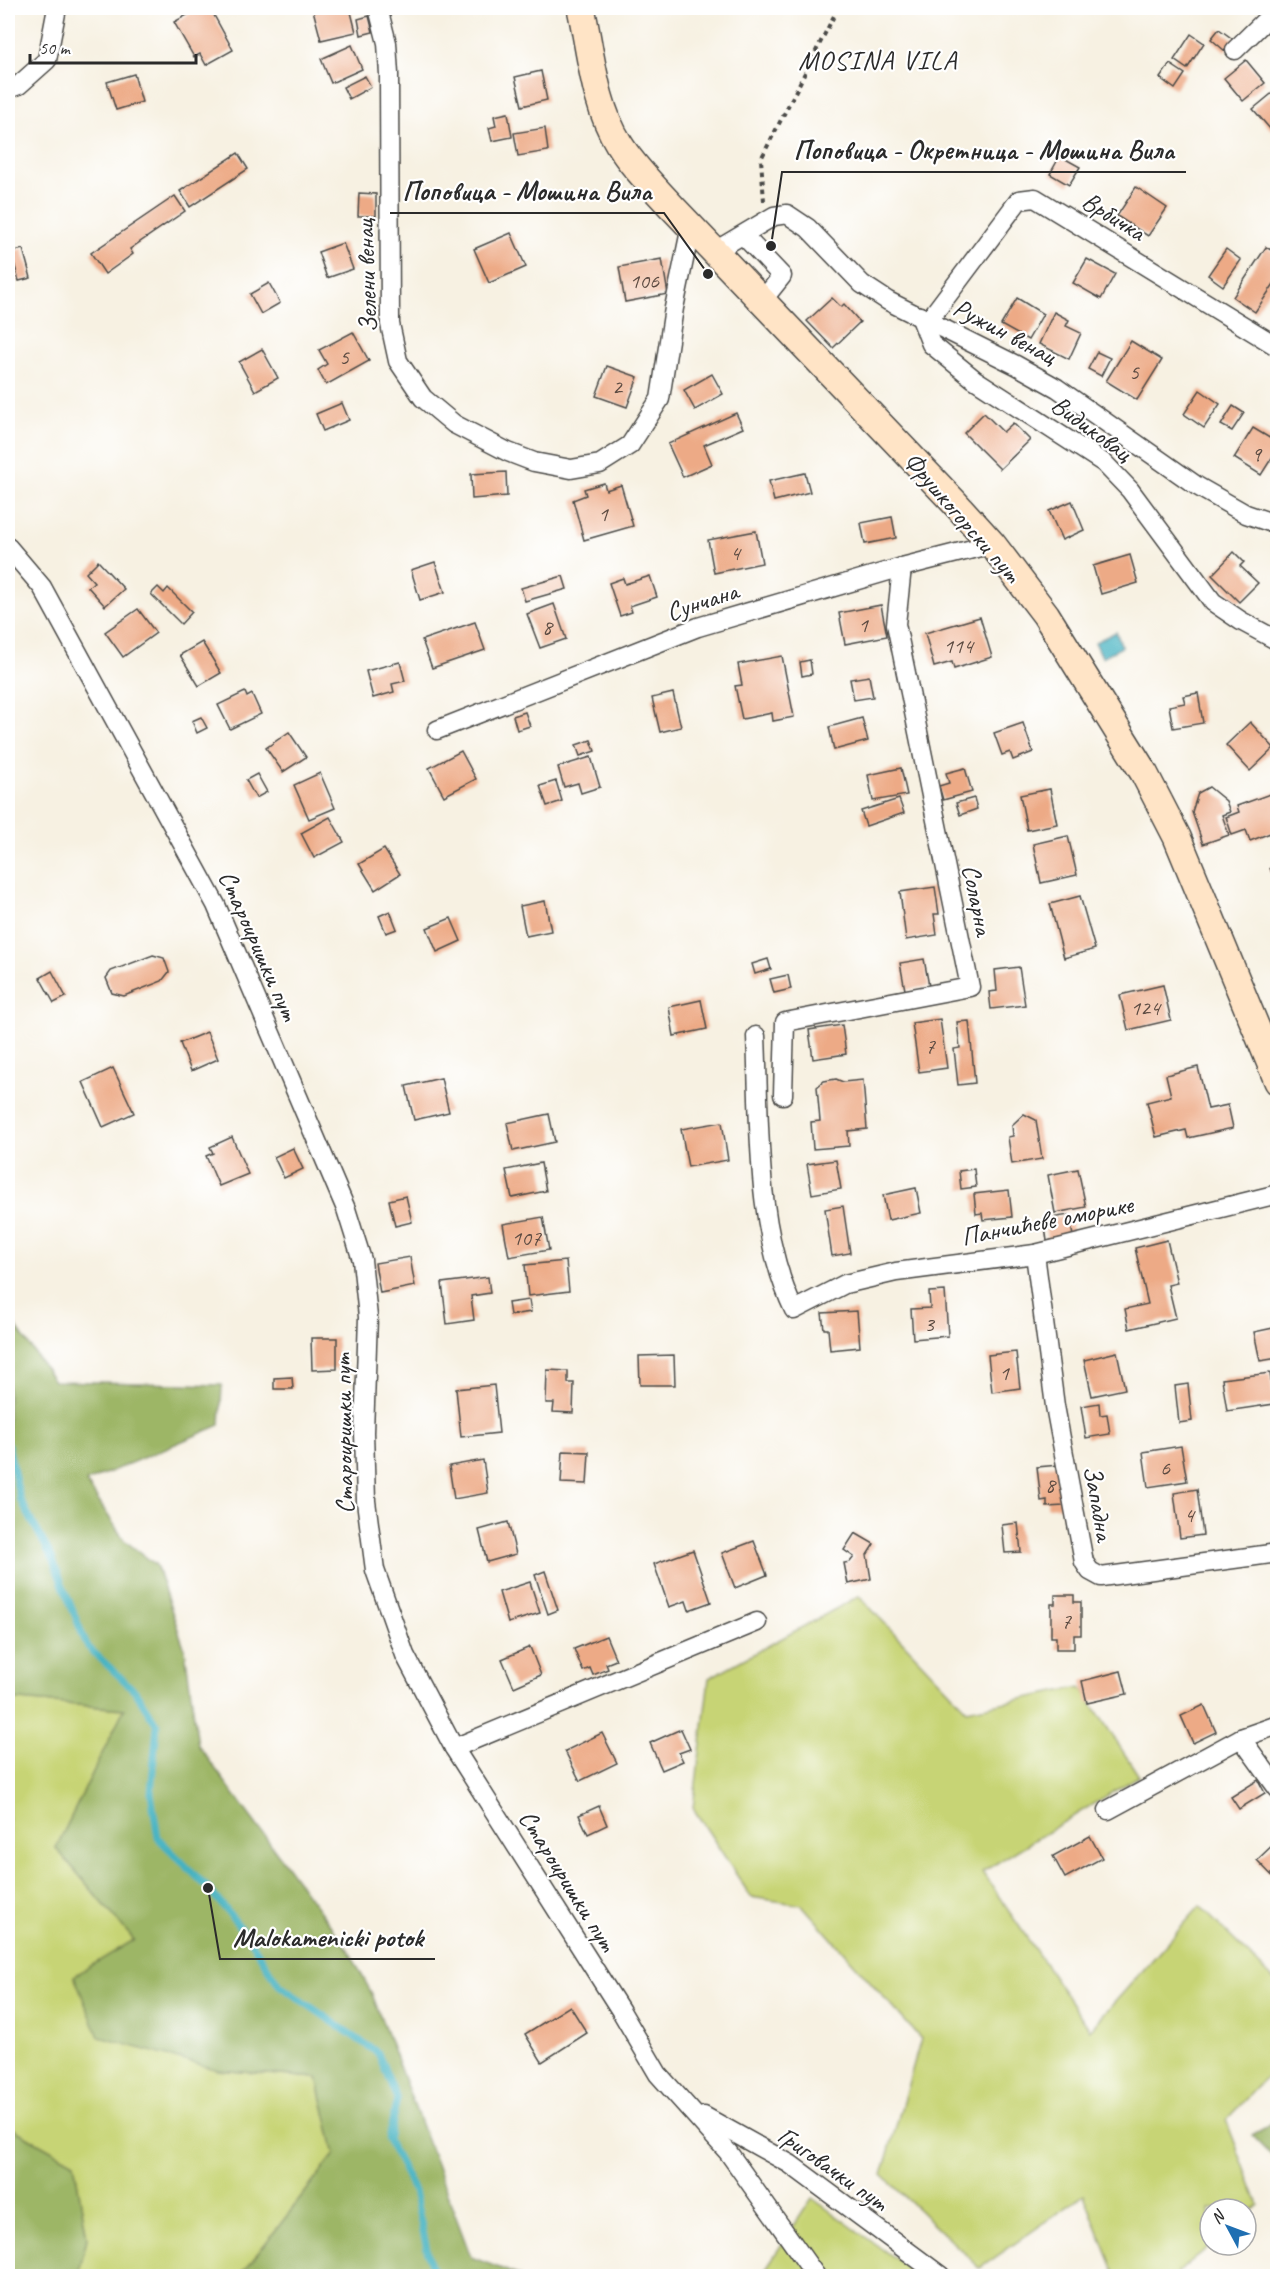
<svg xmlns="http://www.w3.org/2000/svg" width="1285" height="2284" viewBox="0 0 1285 2284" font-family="Caveat,sans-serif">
  <rect width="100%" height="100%" fill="#fff"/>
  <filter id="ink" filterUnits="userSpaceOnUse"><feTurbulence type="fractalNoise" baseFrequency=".0167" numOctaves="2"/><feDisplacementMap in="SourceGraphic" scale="12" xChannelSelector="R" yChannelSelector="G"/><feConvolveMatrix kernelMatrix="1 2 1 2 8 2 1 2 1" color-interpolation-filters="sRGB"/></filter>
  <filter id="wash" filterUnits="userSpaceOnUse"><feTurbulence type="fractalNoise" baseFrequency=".008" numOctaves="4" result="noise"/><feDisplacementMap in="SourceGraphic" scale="24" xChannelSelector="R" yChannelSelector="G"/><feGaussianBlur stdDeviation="1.35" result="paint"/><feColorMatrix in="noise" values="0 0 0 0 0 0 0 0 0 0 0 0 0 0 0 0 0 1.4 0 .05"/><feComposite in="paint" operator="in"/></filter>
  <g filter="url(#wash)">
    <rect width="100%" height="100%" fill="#f7f1e2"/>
    <g fill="#c7d475" stroke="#798050" stroke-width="1.5">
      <polygon points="859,1596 967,1710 1081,1687 1139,1776 982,1872 1090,2030 1200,1906 1277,1983 1277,2066 1226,2120 1259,2205 1246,2216 1246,2209 1210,2209 1211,2245 1178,2272 1179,2276 1116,2276 1084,2195 980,2268 882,2175 921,2039 802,1905 751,1897 693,1808 709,1678"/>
      <polygon points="8,1699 124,1709 56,1848 134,1940 218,2070 317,2078 335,2154 240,2276 78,2276 87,2238 74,2163 8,2126"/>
      <polygon points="812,2198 919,2276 761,2276"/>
    </g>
    <g fill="#9db666" stroke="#647048" stroke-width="1.5">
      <polygon points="8,1315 54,1381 222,1385 220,1425 86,1482 124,1540 156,1565 185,1650 198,1745 349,1951 372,1994 471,2257 520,2276 240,2276 335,2154 317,2078 218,2070 99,2037 74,1976 134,1940 56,1848 124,1709 8,1699"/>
      <polygon points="1277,2121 1277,2161 1252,2135"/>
      <polygon points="8,2126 74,2163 87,2238 78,2276 8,2276"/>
    </g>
    <polygon fill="#45b2c1" stroke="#386e76" stroke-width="1.5" points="1116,632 1122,647 1102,657 1095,642"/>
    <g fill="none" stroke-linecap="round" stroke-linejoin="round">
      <polyline stroke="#45b2c1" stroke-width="7" points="8,1445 20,1499 52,1558 87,1646 135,1691 157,1725 151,1793 158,1838 208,1888 246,1934 279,1985 378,2053 397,2099 388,2140 414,2191 431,2267 437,2276"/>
    </g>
    <g id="blocks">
      <g fill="#edaa86">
        <polygon points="200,8 210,8 233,50 206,65 200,54 194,57 174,22"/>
        <polygon points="323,8 350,8 356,32 321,40 313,10"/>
        <polygon points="369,16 373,32 361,35 358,19"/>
        <polygon points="1219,29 1234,40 1225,51 1211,39"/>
        <polygon points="1191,34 1204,43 1187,69 1174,60"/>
        <polygon points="352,45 362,69 331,83 321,59"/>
        <polygon points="1246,60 1265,83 1243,101 1224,78"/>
        <polygon points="1170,64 1185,74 1175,89 1160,78"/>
        <polygon points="541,71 547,100 522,106 515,77"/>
        <polygon points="134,74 142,102 116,110 107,82"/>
        <polygon points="365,76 371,87 349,99 343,87"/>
        <polygon points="1276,90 1278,92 1278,125 1271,130 1253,109"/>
        <polygon points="508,113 512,137 492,141 489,128 496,126 494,116"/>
        <polygon points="545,128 548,151 518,156 514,133"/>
        <polygon points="238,153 248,169 190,207 180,191"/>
        <polygon points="1060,156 1080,167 1069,185 1050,174"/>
        <polygon points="1136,187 1167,208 1148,236 1117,216"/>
        <polygon points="359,193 376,194 376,216 358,216"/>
        <polygon points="175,196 185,211 130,249 133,254 105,274 91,253"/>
        <polygon points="511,233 526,267 489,283 474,249"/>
        <polygon points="343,243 353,269 327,278 318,252"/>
        <polygon points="1266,247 1278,254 1278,278 1255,312 1233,297"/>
        <polygon points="23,249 31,278 19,281 11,252"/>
        <polygon points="1226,249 1241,260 1223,286 1208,275"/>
        <polygon points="662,259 668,294 625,302 619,267"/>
        <polygon points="1087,259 1115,274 1101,299 1073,283"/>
        <polygon points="269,283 280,303 261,314 250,294"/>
        <polygon points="832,298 841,307 844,304 860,322 833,348 807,321"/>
        <polygon points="1017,298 1043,314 1028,340 1001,325"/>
        <polygon points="1054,312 1069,320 1066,326 1081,333 1069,359 1039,344"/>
        <polygon points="353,332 369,361 326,385 318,370 327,364 319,350"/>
        <polygon points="1131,341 1162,360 1137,400 1106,381"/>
        <polygon points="262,349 278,378 255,391 239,362"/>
        <polygon points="1097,352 1110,358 1101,376 1088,369"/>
        <polygon points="607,366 638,377 627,407 596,396"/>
        <polygon points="712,374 723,394 695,410 684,390"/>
        <polygon points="1200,390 1220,404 1204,428 1184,414"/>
        <polygon points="342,403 349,420 323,431 316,414"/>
        <polygon points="1233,406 1244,413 1232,431 1221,425"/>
        <polygon points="736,413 743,428 704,445 712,464 683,477 668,444"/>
        <polygon points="984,413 1003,432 1013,423 1030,440 1000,469 964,433"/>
        <polygon points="1253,428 1278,443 1278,448 1261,475 1234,458"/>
        <polygon points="506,472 507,496 472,499 471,474"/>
        <polygon points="805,473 810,492 774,501 769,481"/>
        <polygon points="604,483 606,490 621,485 633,526 584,540 573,500 586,495 584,489"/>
        <polygon points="1072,501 1084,530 1062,540 1049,511"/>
        <polygon points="892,517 896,538 865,544 861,523"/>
        <polygon points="756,531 762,563 714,573 708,540"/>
        <polygon points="1234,552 1244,562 1240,566 1258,583 1239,602 1212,575"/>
        <polygon points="1130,555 1138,583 1101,594 1093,566"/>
        <polygon points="98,561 124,589 105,606 88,587 94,582 86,573"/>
        <polygon points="435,562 445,592 420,600 411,570"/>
        <polygon points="563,576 567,589 525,601 521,588"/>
        <polygon points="650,576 657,597 630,606 632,612 620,616 609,583 623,578 625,584"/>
        <polygon points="158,587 164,593 168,588 192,612 181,624 151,594"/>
        <polygon points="554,604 566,639 540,648 527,614"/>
        <polygon points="881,605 887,636 845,644 839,613"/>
        <polygon points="138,609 156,633 123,657 105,632"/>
        <polygon points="980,617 992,657 954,669 952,662 934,667 925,633"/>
        <polygon points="475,622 485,650 432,668 422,640"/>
        <polygon points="202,642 221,673 199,686 180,655"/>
        <polygon points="782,656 794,717 773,721 772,713 742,719 735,686 742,685 738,664"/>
        <polygon points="810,660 812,674 802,676 800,662"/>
        <polygon points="400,662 405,681 392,684 394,692 373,698 366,671"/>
        <polygon points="869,676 873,697 854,700 850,679"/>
        <polygon points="245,692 247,697 252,694 261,714 230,729 218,705"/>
        <polygon points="673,693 681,727 660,732 652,698"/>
        <polygon points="1198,693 1203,723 1173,728 1169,706 1185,703 1183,696"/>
        <polygon points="525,712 530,726 517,730 513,716"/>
        <polygon points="201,717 207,728 197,733 192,721"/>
        <polygon points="862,718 868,741 834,750 829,727"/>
        <polygon points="1250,722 1274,748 1250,771 1226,745"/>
        <polygon points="1023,723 1033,752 1013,760 1010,752 1002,755 994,733"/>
        <polygon points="289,732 306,757 283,772 266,748"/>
        <polygon points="591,740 595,751 580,756 576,745"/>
        <polygon points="461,751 476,779 444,796 429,768"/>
        <polygon points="591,757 600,787 581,793 578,783 564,787 558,767"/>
        <polygon points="901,768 907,795 873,801 868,775"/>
        <polygon points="965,768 972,792 943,800 939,786 949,783 946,773"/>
        <polygon points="320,773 335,808 309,819 294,785"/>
        <polygon points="257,774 267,792 256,798 246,780"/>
        <polygon points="556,781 562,801 547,806 540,786"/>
        <polygon points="1209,787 1226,801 1230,812 1222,815 1229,835 1203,844 1192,812 1198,793"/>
        <polygon points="1050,789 1057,824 1027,830 1020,795"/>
        <polygon points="1278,791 1278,830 1250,841 1246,830 1232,835 1226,817 1239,812 1237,806"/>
        <polygon points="974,798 977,809 960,815 956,803"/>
        <polygon points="899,799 904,813 866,826 861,811"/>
        <polygon points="330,817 344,842 314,858 301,833"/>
        <polygon points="1068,836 1077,875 1041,883 1033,844"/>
        <polygon points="384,849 400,874 375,890 359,864"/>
        <polygon points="1278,865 1278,888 1277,888 1270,868"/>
        <polygon points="935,887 939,914 934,914 937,935 906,940 900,892"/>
        <polygon points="1080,896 1095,949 1064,958 1050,904"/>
        <polygon points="545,901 551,931 526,936 520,906"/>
        <polygon points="390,911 397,929 386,933 379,916"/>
        <polygon points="451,918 461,941 437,952 427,928"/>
        <polygon points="153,955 164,958 169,972 162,981 124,996 112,993 106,978 111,971"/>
        <polygon points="768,959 771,969 755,974 752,964"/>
        <polygon points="924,959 929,986 905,990 900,963"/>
        <polygon points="1019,967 1025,1005 991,1009 989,992 997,991 995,970"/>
        <polygon points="52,971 66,997 54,1003 40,978"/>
        <polygon points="788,975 791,989 774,993 770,979"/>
        <polygon points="1163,985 1171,1020 1128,1030 1120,995"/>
        <polygon points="701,1000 707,1029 674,1036 669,1007"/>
        <polygon points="940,1019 947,1068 919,1072 912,1023"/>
        <polygon points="969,1021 975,1083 958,1085 954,1049 960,1048 957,1022"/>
        <polygon points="842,1025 846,1054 813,1059 809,1030"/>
        <polygon points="207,1032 218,1059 191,1071 180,1043"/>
        <polygon points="1198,1067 1208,1109 1228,1105 1233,1128 1188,1138 1186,1130 1156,1137 1147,1102 1171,1096 1166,1075"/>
        <polygon points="113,1068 134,1113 103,1127 83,1082"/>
        <polygon points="441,1078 449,1112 414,1120 406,1086"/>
        <polygon points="836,1079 843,1082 863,1080 867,1129 848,1131 849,1146 813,1149 811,1122 820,1121 817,1087 824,1081"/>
        <polygon points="549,1114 555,1142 513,1151 507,1123"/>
        <polygon points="1024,1114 1036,1120 1042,1159 1012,1164 1008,1137 1013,1136 1012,1125"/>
        <polygon points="722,1122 728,1160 688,1167 681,1129"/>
        <polygon points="232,1137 248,1174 219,1186 206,1156 213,1153 210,1147"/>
        <polygon points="293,1148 303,1169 284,1178 274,1157"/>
        <polygon points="836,1160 841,1189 812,1194 807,1164"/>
        <polygon points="541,1163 546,1191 512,1198 506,1170"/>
        <polygon points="974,1169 976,1187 961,1189 959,1171"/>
        <polygon points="1078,1169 1086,1207 1055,1213 1048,1175"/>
        <polygon points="916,1188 921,1213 888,1220 883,1195"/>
        <polygon points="1009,1190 1012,1217 983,1220 982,1213 976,1214 974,1194"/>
        <polygon points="406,1196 412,1222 395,1226 389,1200"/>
        <polygon points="843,1206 850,1253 832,1256 825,1209"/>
        <polygon points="1069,1215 1073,1236 1047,1241 1044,1219"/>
        <polygon points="543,1217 549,1250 509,1257 503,1224"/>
        <polygon points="1167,1240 1177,1283 1168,1285 1176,1318 1129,1329 1125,1309 1148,1304 1135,1248"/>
        <polygon points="410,1257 415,1286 380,1293 375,1263"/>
        <polygon points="566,1261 569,1291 528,1296 525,1265"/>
        <polygon points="488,1277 490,1293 471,1296 474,1320 447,1324 442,1283"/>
        <polygon points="945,1291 948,1336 913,1339 911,1309 930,1308 929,1292"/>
        <polygon points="529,1300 531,1312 510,1315 508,1303"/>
        <polygon points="857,1311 860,1347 830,1350 828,1329 824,1329 822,1313"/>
        <polygon points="1278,1327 1278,1358 1260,1361 1254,1332"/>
        <polygon points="311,1338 337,1338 337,1369 312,1370"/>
        <polygon points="1016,1352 1020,1388 992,1392 988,1355"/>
        <polygon points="1117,1352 1125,1389 1092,1396 1084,1360"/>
        <polygon points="674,1355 675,1385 640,1385 639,1356"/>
        <polygon points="547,1370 568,1371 568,1383 574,1383 573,1413 553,1412 554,1403 546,1403"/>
        <polygon points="1270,1373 1274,1404 1227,1411 1222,1379"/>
        <polygon points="292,1377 293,1389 274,1389 274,1378"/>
        <polygon points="1188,1384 1192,1421 1179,1423 1175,1386"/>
        <polygon points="494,1385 499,1433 461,1437 456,1389"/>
        <polygon points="1099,1403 1100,1415 1107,1414 1110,1434 1086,1438 1081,1406"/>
        <polygon points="1181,1446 1187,1481 1148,1487 1143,1452"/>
        <polygon points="563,1451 589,1452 587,1484 561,1483"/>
        <polygon points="483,1460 488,1493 454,1499 449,1466"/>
        <polygon points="1059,1465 1064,1506 1047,1507 1047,1500 1041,1501 1037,1467"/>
        <polygon points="1197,1489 1203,1535 1180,1538 1174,1493"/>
        <polygon points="508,1522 516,1554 487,1562 479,1530"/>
        <polygon points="1018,1523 1021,1552 1005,1553 1002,1525"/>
        <polygon points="855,1533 874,1544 867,1555 871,1579 848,1584 844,1563 850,1562 854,1557 844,1550"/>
        <polygon points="754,1541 767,1575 735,1588 722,1553"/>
        <polygon points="693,1550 711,1602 689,1610 686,1601 669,1607 654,1564"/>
        <polygon points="545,1571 558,1610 548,1614 535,1575"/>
        <polygon points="530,1582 540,1613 508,1623 499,1592"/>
        <polygon points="1055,1595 1074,1595 1074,1602 1081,1602 1081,1635 1074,1635 1074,1649 1056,1649 1056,1637 1051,1637 1051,1604 1055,1604"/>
        <polygon points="606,1636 616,1660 606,1664 608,1669 593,1675 590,1668 583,1671 574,1649"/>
        <polygon points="530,1647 541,1675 514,1687 502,1659"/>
        <polygon points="1121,1671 1127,1694 1087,1703 1082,1681"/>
        <polygon points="1204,1705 1216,1732 1193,1743 1181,1716"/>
        <polygon points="681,1729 690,1749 679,1753 683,1761 662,1770 650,1743"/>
        <polygon points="602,1733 617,1763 580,1781 565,1751"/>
        <polygon points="1258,1780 1265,1793 1239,1809 1231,1797"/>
        <polygon points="599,1806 607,1825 588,1834 579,1815"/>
        <polygon points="1090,1836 1102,1858 1065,1878 1053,1856"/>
        <polygon points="1278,1840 1278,1882 1257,1860"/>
        <polygon points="570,2006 587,2033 542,2062 525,2034"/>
      </g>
    </g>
  </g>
  <g filter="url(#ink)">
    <use href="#blocks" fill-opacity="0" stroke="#4a4946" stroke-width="1.5"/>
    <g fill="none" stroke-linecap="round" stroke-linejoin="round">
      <g stroke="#4a4946" stroke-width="21">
        <g id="street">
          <polyline points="378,8 387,43 389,74 390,324 398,361 423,398 454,424 508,452 534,462 571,469 600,464 630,445 660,399 674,308 691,226"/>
          <polyline points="1235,50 1278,8"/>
          <polyline points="8,89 19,85 47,60 57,8"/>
          <polyline points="743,235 782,276 762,301"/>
          <polyline points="715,251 774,216 787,214 808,228 862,284 888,301 1016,365 1057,388 1197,486 1246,514 1278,525"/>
          <polyline points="920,316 931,344 974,379 1104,463 1130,490 1213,602 1241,621 1278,641"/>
          <polyline points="929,320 1019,200 1035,198 1278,347"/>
          <polyline points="8,547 42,587 216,905 346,1209 362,1260 368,1317 364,1432 366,1501 375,1570 405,1655 454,1748 621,2011 658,2074 728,2152 816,2276"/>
          <polyline points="437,730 698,627 902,567 992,544"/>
          <path d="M756,1036C760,1125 755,1229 794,1310L845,1284L896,1272L1035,1254L1278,1194"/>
          <polyline points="783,1095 785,1022 970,987 896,624 902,567"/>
          <polyline points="1035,1254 1055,1406 1084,1562 1090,1571 1101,1577 1278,1553"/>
          <polyline points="1241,1738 1278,1789"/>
          <polyline points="454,1748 757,1622"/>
          <polyline points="1108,1810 1241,1738 1278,1725"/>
          <polyline points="704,2116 790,2164 941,2276"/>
        </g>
      </g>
      <g stroke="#4a4946" stroke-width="30">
        <path id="secondary" d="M581,8C591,53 594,104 619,144C633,167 654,187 672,207L954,502L992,544L1046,615L1144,773L1177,837L1278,1081"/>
      </g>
      <polyline stroke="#4a4946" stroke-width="4" stroke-dasharray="4.5 4.5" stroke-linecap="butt" points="764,201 761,159 838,8"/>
      <use href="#street" stroke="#fff" stroke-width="18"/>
      <use href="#secondary" stroke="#ffe4c6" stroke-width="27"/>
    </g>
  </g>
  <g text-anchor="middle" stroke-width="4.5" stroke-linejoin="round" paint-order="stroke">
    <g font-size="22" fill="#5c4b42">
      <text x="644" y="288">106</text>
      <text x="344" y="364">5</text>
      <text x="1134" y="379">5</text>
      <text x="617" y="394">2</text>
      <text x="1256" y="461">9</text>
      <text x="603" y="521">1</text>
      <text x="735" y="560">4</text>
      <text x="863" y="632">1</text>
      <text x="547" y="634">8</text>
      <text x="958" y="653">114</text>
      <text x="1145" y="1015">124</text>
      <text x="930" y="1053">7</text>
      <text x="526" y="1245">107</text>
      <text x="929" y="1331">3</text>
      <text x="1004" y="1380">1</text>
      <text x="1165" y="1475">6</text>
      <text x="1050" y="1492">8</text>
      <text x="1189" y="1522">4</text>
      <text x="1066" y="1628">7</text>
    </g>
    <g font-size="26" fill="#2b2b2b" stroke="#fff">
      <text transform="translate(1114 216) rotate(32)" y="9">Врбичка</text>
      <text transform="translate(366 276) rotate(-92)" y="9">Зелени венац</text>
      <text transform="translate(1005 331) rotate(28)" y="9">Ружин венац</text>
      <text transform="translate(1092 428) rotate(36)" y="9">Видиковац</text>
      <text transform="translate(963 517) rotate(49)" y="9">Фрушкогорски пут</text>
      <text transform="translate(702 601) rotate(-18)" y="9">Сунчана</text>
      <text transform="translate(978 900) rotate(79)" y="9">Соларна</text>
      <text transform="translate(259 945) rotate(66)" y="9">Староиришки пут</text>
      <text transform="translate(1047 1220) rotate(-11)" y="9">Панчићеве оморике</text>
      <text transform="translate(343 1434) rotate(-91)" y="9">Староиришки пут</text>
      <text transform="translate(1099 1503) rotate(80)" y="9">Западна</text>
      <text transform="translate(568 1880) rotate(58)" y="9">Староиришки пут</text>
      <text transform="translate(833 2168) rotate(35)" y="9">Григовачки пут</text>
    </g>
    <g font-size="27" letter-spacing="1.5" fill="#2b2b2b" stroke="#fff">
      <text x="878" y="69">MOSINA VILA</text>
    </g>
  </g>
  <path fill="none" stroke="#2b2b2b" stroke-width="2" d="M771 246L782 172H1186M708 274L664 213H390M208 1888L220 1959H435"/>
  <g fill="#2b2b2b" stroke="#fff" stroke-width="2">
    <circle cx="771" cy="246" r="6"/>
    <circle cx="708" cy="274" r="6"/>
    <circle cx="208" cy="1888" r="6"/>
  </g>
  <g font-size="27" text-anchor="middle" font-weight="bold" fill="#2b2b2b" stroke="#fff" stroke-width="4.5" stroke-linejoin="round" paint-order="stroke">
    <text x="984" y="159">Поповица - Окретница - Мошина Вила</text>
    <text x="527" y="200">Поповица - Мошина Вила</text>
    <text x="328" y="1946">Malokamenicki potok</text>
  </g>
  <rect width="1285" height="2284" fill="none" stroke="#fff" stroke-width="30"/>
  <g transform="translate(1228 2227) rotate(311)"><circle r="28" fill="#ffffff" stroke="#aaaaaa" stroke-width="1.5"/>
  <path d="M0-4.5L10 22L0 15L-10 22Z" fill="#1f6fb2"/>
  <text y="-9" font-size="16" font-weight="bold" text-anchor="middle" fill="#2b2b2b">N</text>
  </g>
  <path d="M30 54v9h166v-9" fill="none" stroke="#2b2b2b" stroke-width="3"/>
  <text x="39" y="54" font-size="18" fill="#2b2b2b" stroke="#ffffff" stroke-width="4.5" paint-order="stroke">50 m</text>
</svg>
